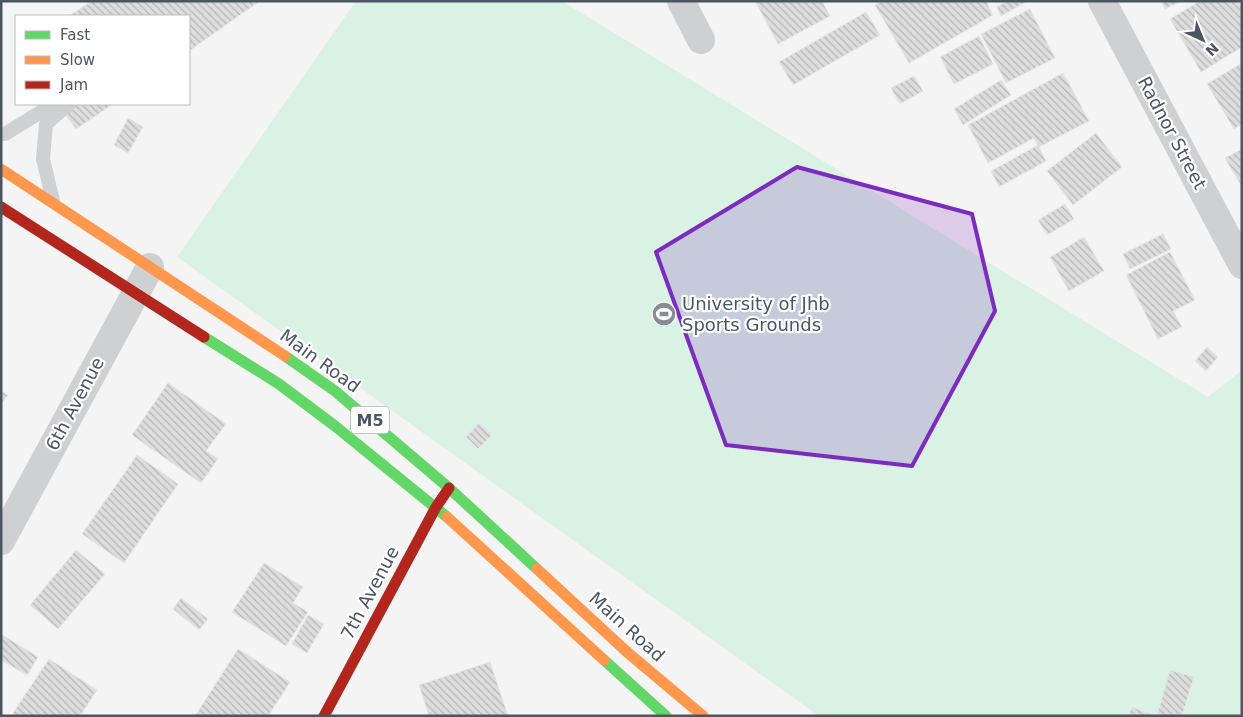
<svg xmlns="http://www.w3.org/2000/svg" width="1243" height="717" viewBox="0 0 1243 717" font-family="'DejaVu Sans',sans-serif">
  <defs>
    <pattern id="building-back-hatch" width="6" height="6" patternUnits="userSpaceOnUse" patternTransform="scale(1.25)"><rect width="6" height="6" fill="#ddddde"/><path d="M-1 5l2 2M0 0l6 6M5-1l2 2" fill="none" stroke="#b5b6b7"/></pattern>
  </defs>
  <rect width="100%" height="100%" fill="#f4f4f4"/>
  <polygon fill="#d9f2e3" points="356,1 562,1 1208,397 1242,370 1242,716 819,716 177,257"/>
  <g fill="url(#building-back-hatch)" stroke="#e5e6e7">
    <polygon points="92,1 260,1 189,51 189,16 69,16"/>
    <polygon points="755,1 822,1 830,16 778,44"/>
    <polygon points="882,1 986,1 993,15 909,63 875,5"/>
    <polygon points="1007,1 1025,1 1026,2 1001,16 997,7"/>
    <polygon points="1161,1 1181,1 1165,9"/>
    <polygon points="1200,1 1238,1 1242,7 1242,47 1201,72 1170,19"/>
    <polygon points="1030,9 1055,58 1006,83 981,34"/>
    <polygon points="866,12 880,35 793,85 779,62"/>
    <polygon points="979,36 993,64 954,84 940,57"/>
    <polygon points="1242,63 1242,124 1234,129 1207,84"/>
    <polygon points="1063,73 1089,121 1039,147 1034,138 988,163 968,125"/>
    <polygon points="914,76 923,91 900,104 891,88"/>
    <polygon points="1001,80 1011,95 963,125 954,109"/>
    <polygon points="58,104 113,104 76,129"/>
    <polygon points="128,118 143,127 128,153 114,145"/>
    <polygon points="1096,133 1122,167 1073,205 1047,171"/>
    <polygon points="1038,145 1046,161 999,187 991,171"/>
    <polygon points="1242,149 1242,187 1225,158"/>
    <polygon points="1065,204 1074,219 1047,235 1038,220"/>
    <polygon points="1163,234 1171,249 1130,269 1123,254"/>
    <polygon points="1084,237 1104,271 1069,291 1050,257"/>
    <polygon points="1170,252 1195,300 1173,311 1182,327 1158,339 1126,275"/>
    <polygon points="1207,347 1218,357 1206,371 1195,361"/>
    <polygon points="168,383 226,424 206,451 218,459 201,483 132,435"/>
    <polygon points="1,391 8,395 1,404"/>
    <polygon points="479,423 492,435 478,449 466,437"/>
    <polygon points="137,455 178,484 124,563 82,534"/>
    <polygon points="76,550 105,574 58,629 30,605"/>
    <polygon points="264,563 303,587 293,603 308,612 286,646 232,612"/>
    <polygon points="181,598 208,619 199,630 173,609"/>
    <polygon points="308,615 324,624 307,653 292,644"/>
    <polygon points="1,634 38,657 27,675 1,660"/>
    <polygon points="238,649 290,682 268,716 195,716"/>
    <polygon points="49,659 97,690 80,716 16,716 13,713"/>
    <polygon points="490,662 508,716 429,716 419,685"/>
    <polygon points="1170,670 1194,677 1182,716 1157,715"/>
    <polygon points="1132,707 1156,716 1128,716"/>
  </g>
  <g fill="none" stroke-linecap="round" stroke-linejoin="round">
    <g stroke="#ced0d2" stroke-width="14">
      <polyline points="1,134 5,134 44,110 59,104"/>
      <polyline points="53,201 43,159 46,124 69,104"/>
    </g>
    <g stroke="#ced0d2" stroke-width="28">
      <polyline points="681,1 701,40"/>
      <polyline points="1102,1 1242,265"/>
      <polyline points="1,541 150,267"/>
    </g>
    <g stroke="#63d668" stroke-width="11">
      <polyline points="204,337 279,384 335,426 447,517"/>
      <polyline points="285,356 335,391 449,488 537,569"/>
      <polyline points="604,660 666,716"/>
    </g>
    <g stroke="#ff974d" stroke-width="11">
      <polyline points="1,169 285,356"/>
      <polyline points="447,517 604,660"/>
      <polyline points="537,569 627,652 703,716"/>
    </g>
    <g stroke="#b3261e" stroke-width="11">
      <polyline points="1,207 204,337"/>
      <polyline points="324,716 436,507 449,488"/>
    </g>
  </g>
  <path fill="#7b2cbf" fill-opacity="0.2" stroke="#7b2cbf" stroke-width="4" stroke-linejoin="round" d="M797,167L972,214L995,311L912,466L726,445L656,252Z"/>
  <defs>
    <g id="stadium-disc" transform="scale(1.25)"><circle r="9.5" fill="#868d94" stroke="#fff"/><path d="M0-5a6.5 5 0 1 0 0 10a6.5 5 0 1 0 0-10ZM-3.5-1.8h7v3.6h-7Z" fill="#fff"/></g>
  </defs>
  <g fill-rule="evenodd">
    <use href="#stadium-disc" x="664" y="314"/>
  </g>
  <g text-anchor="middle" stroke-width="4.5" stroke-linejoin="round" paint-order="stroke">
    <rect fill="#fff" stroke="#808990" stroke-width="1" x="351" y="406.5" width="38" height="27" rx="4"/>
    <g font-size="16" font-weight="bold" fill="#4a5661">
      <text x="370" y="426">M5</text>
    </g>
    <g font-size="18" fill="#4a5661" stroke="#fff">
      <text transform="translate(1172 133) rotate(62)" y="6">Radnor Street</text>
      <text transform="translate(320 361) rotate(36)" y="6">Main Road</text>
      <text transform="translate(75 404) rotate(-62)" y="6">6th Avenue</text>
      <text transform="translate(370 593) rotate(-62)" y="6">7th Avenue</text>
      <text transform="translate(627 627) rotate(42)" y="6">Main Road</text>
    </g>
    <g font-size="18" fill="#4a5661" stroke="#fff" text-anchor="start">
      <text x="682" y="310">University of Jhb<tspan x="682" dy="21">Sports Grounds</tspan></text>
    </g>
  </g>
  <rect width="1243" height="717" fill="none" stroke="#4a5661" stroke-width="5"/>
  <rect x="15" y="15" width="175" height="90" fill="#ffffff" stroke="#b7bbc0"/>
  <rect x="25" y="31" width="25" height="8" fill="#63d668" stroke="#b7bbc0"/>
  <text x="60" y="40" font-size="15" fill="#4a5661">Fast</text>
  <rect x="25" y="56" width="25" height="8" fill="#ff974d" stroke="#b7bbc0"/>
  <text x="60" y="65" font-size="15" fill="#4a5661">Slow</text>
  <rect x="25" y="81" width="25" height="8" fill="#b3261e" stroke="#b7bbc0"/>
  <text x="60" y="90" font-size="15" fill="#4a5661">Jam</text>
  <g transform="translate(1203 40) rotate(136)" stroke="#ffffff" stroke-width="4" paint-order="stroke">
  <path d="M0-4L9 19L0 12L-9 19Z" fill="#4a5661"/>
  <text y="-8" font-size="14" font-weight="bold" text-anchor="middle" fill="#4a5661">N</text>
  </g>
</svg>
